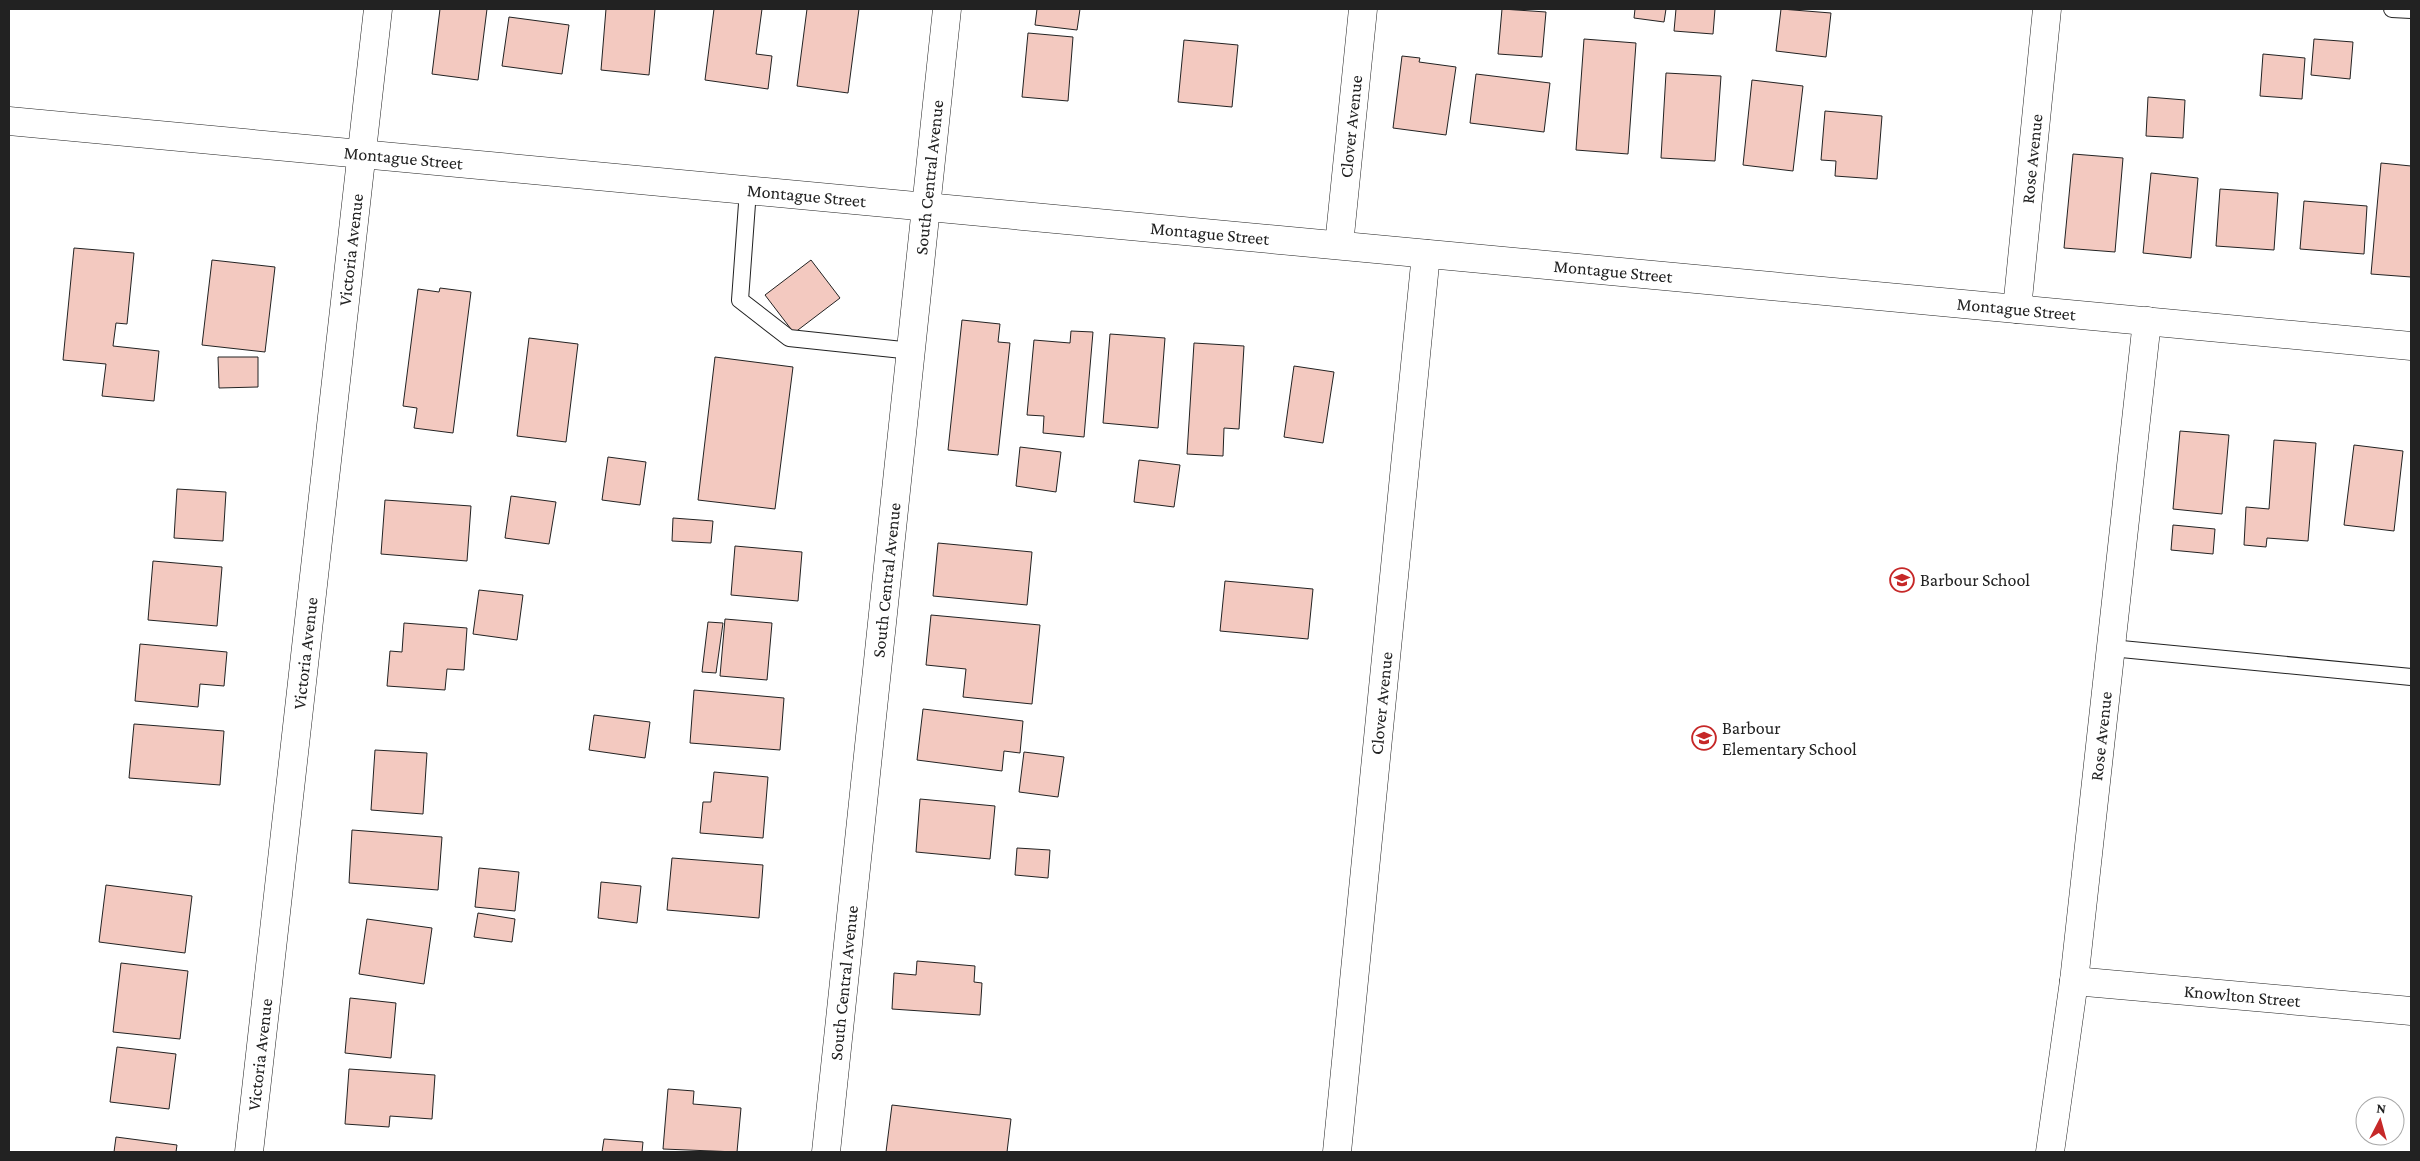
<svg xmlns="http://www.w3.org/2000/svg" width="2420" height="1161" viewBox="0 0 2420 1161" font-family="'Crimson Pro',serif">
  <rect width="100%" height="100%" fill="#fff"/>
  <g fill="#f3c9c0" stroke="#222">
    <polygon points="440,9 487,9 478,80 432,74"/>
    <polygon points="606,9 655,9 649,75 601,70"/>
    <polygon points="714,9 762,9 756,54 772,56 768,89 705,80"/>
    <polygon points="807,9 859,9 848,93 797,86"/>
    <polygon points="1037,9 1080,9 1077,30 1035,25"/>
    <polygon points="1502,9 1546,12 1542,57 1498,54"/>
    <polygon points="1635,9 1666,9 1664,22 1634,18"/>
    <polygon points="1676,9 1715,9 1713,34 1674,31"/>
    <polygon points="1781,9 1831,13 1826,57 1776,51"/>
    <polygon points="509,17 569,25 562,74 502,66"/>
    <polygon points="1028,33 1073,37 1068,101 1022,97"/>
    <polygon points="1584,39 1636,43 1628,154 1576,150"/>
    <polygon points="2314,39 2353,42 2350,79 2311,75"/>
    <polygon points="1184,40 1238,45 1232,107 1178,102"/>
    <polygon points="2263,54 2305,58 2302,99 2260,96"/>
    <polygon points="1402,56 1420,58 1419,62 1456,67 1446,135 1393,128"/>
    <polygon points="1666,73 1721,76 1715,161 1661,158"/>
    <polygon points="1476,74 1550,83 1544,132 1470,123"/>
    <polygon points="1752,80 1803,86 1793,171 1743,165"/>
    <polygon points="2148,97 2185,100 2183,138 2146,136"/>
    <polygon points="1825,111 1882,116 1877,179 1835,176 1836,161 1821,160"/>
    <polygon points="2073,154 2123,158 2115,252 2064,248"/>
    <polygon points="2381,163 2411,166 2411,277 2371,274"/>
    <polygon points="2151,173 2198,178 2191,258 2143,253"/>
    <polygon points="2220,189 2278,193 2274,250 2216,246"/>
    <polygon points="2304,201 2367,206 2364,254 2300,249"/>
    <polygon points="74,248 134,253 127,324 116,323 113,346 159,351 154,401 102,396 106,364 63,360"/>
    <polygon points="212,260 275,267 265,352 202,345"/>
    <polygon points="811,260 840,298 794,333 765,295"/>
    <polygon points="440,288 471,292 453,433 414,428 417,408 403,406 418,289 439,292"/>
    <polygon points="962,320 1000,324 998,342 1010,343 998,455 948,450"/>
    <polygon points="1071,331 1093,332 1084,437 1043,433 1044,416 1027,415 1034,340 1070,343"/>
    <polygon points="1110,334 1165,338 1158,428 1103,423"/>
    <polygon points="529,338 578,344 566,442 517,436"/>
    <polygon points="1194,343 1244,346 1239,429 1224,428 1223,456 1187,454"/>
    <polygon points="218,357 258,357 258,387 219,388"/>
    <polygon points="715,357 793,367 775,509 698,500"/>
    <polygon points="1294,366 1334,372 1323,443 1284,437"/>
    <polygon points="2180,431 2229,435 2222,514 2173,509"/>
    <polygon points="2274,440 2316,443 2308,541 2267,538 2266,547 2244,545 2246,507 2269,509"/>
    <polygon points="2354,445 2403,451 2394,531 2344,525"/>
    <polygon points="1020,447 1061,452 1056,492 1016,486"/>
    <polygon points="608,457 646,462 640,505 602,500"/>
    <polygon points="1139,460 1180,465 1174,507 1134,502"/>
    <polygon points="177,489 226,492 223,541 174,538"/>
    <polygon points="511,496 556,502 549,544 505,538"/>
    <polygon points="385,500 471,506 467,561 381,554"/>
    <polygon points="673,518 713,521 711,543 672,541"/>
    <polygon points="2173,525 2215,529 2213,554 2171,550"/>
    <polygon points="938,543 1032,552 1027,605 933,596"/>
    <polygon points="735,546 802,552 798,601 731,595"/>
    <polygon points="153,561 222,567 217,626 148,620"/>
    <polygon points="1225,581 1313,589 1308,639 1220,631"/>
    <polygon points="479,590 523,595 517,640 473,634"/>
    <polygon points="931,615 1040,625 1032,704 963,697 966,669 926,665"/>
    <polygon points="725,619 772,623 767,680 720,676"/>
    <polygon points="708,622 723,623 716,673 702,672"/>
    <polygon points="404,623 467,628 464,670 447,669 445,690 387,686 390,651 402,652"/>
    <polygon points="140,644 227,652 224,686 200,684 198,707 135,701"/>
    <polygon points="694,690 784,698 780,750 690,743"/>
    <polygon points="923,709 1023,721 1020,753 1004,751 1002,771 917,760"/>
    <polygon points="594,715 650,722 645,758 589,750"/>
    <polygon points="134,724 224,731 220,785 129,778"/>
    <polygon points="375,750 427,753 423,814 371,810"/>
    <polygon points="1024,752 1064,757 1058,797 1019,792"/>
    <polygon points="714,772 768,777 763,838 700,833 703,802 711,802"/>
    <polygon points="920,799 995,806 990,859 916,852"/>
    <polygon points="352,830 442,837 438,890 349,883"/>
    <polygon points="1017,848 1050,850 1048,878 1015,875"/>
    <polygon points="672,858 763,865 759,918 667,910"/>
    <polygon points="479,868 519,872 515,911 475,907"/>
    <polygon points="601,882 641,886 637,923 598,918"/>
    <polygon points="106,885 192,896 185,953 99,942"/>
    <polygon points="478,913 515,919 512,942 474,937"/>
    <polygon points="367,919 432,928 424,984 359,974"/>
    <polygon points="917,961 975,966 974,982 982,983 980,1015 892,1009 894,973 916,975"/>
    <polygon points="121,963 188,971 180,1039 113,1032"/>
    <polygon points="350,998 396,1003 391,1058 345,1053"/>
    <polygon points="117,1047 176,1054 169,1109 110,1102"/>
    <polygon points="349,1069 435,1075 432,1119 390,1116 389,1127 345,1124"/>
    <polygon points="668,1089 694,1091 693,1104 741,1108 737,1152 663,1149"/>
    <polygon points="892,1105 1011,1119 1007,1152 886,1152"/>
    <polygon points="116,1137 177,1145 176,1152 114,1152"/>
    <polygon points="604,1139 643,1142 642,1152 602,1152"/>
  </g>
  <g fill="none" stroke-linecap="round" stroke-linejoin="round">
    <g stroke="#222" stroke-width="18">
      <g id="lane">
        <polyline points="2392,9 2411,10"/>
        <polyline points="748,190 740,300 789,338 912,351"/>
        <polyline points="2111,648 2411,677"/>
      </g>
    </g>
    <g stroke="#222" stroke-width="29">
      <g id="street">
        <path id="s1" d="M1339,245L1363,9"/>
        <path id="s2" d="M2017,309L2047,9"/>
        <path id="s3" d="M2074,981L2411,1011"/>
        <path id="s4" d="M249,1152L378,9"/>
        <path id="s5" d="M1337,1152L1426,254"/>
        <path id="s6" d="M2050,1152L2074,981L2147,321"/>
      </g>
    </g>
    <g stroke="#222" stroke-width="29">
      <g id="secondary">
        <path id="s7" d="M9,121L2411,346"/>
        <path id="s8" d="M826,1152L947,9"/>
      </g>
    </g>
    <use href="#lane" stroke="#fff" stroke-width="16"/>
    <use href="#street" stroke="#fff" stroke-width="28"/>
    <use href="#secondary" stroke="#fff" stroke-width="28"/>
  </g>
  <defs>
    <g id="school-ring" transform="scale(1.25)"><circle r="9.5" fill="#fff" stroke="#c62828" stroke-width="1.5"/><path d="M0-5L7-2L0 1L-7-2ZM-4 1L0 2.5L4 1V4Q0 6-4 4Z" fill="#c62828"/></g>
  </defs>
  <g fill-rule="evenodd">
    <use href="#school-ring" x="1902" y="580"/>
    <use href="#school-ring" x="1704" y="738"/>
  </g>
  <g text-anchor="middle" stroke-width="4" stroke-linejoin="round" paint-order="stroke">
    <g font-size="18" fill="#222" stroke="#fff">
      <text dy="6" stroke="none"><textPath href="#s1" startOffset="119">Clover Avenue</textPath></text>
      <text dy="6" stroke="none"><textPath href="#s7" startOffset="396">Montague Street</textPath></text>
      <text dy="6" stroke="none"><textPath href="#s2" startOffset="151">Rose Avenue</textPath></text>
      <text dy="6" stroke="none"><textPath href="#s8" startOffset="980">South Central Avenue</textPath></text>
      <text dy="6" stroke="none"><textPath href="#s7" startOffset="801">Montague Street</textPath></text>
      <text dy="6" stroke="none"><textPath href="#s7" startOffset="1206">Montague Street</textPath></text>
      <text dy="6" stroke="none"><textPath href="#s4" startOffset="908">Victoria Avenue</textPath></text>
      <text dy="6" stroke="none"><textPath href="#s7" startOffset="1611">Montague Street</textPath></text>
      <text dy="6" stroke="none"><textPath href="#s7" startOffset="2016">Montague Street</textPath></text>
      <text dy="6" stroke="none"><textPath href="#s8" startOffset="575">South Central Avenue</textPath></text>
      <text dy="6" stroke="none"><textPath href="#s4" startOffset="502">Victoria Avenue</textPath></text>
      <text dy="6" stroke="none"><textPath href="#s5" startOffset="451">Clover Avenue</textPath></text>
      <text dy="6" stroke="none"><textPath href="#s6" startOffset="419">Rose Avenue</textPath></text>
      <text dy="6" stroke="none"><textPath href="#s8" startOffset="170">South Central Avenue</textPath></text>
      <text dy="6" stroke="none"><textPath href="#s3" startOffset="169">Knowlton Street</textPath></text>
      <text dy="6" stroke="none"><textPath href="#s4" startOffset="98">Victoria Avenue</textPath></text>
    </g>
    <g font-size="18" fill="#222" stroke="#fff" text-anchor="start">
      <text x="1920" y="586">Barbour School</text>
      <text x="1722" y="734">Barbour<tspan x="1722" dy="21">Elementary School</tspan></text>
    </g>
  </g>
  <rect width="2420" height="1161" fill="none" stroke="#222222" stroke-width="20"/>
  <g transform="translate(2380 1121) rotate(6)"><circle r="24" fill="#ffffff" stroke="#a7a7a7"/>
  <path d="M0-4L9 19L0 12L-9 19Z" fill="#c62828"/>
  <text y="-8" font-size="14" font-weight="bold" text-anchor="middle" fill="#222222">N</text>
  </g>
</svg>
